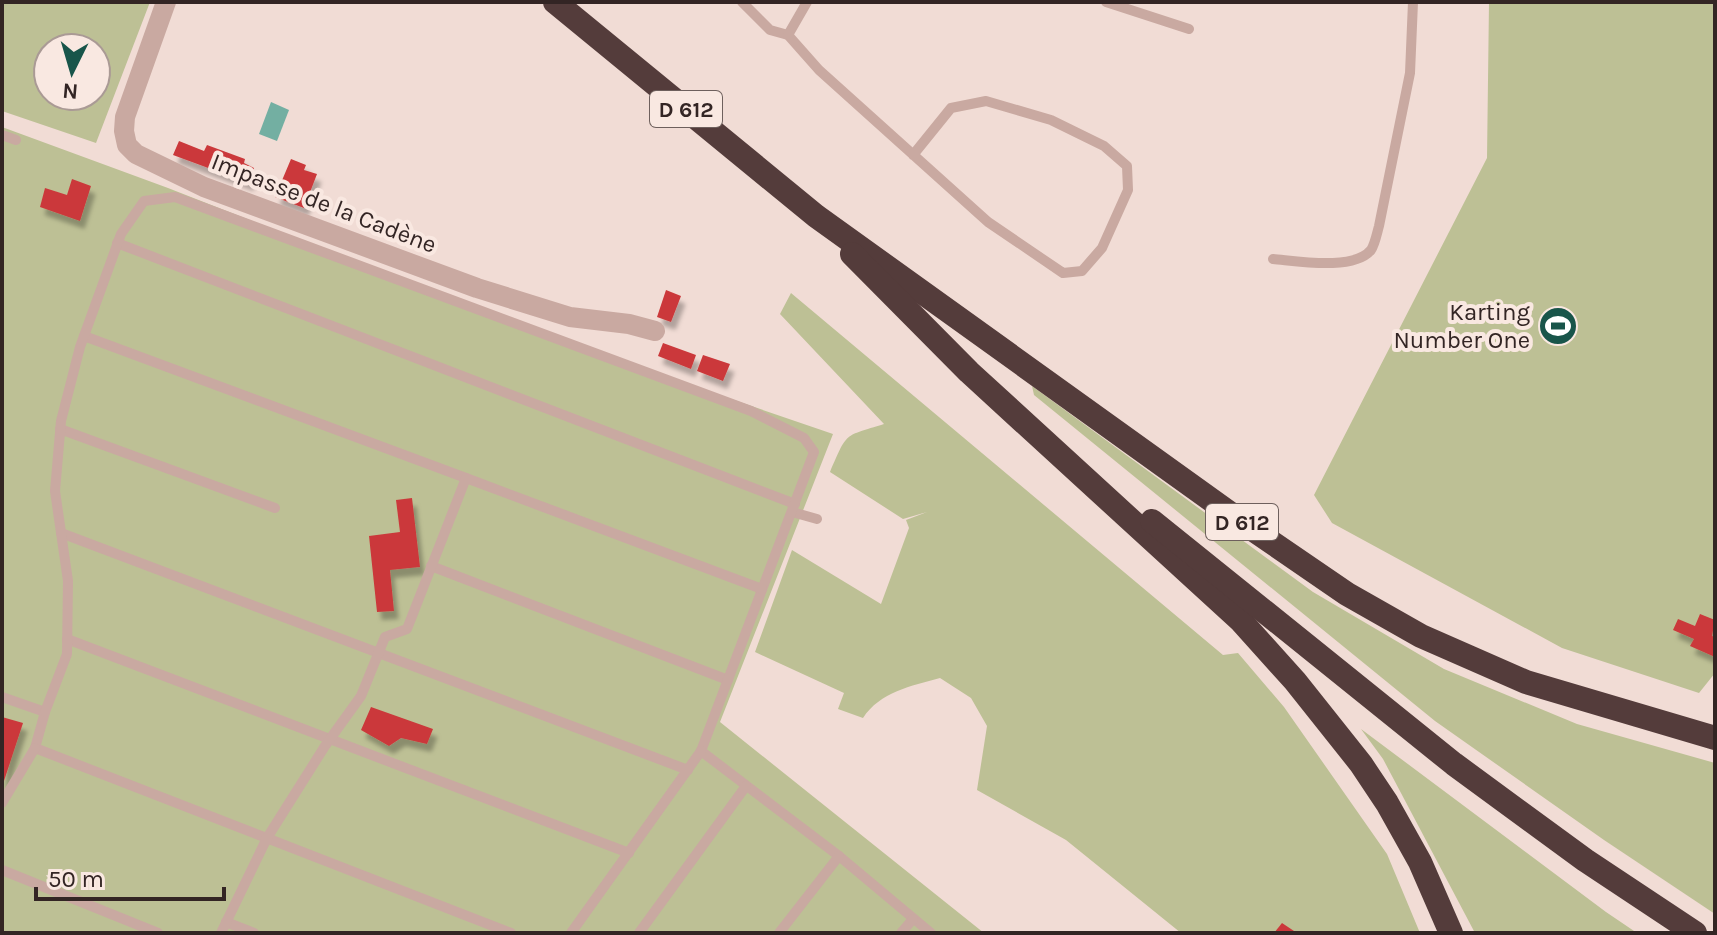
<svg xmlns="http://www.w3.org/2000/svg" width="1717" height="935" viewBox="0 0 1717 935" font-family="Karla,sans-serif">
  <defs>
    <filter id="shadow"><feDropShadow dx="4.5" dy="8" stdDeviation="2" flood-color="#0004"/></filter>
  </defs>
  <rect width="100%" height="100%" fill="#f1dcd5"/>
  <g fill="#bdc095" fill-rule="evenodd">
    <path d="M2,2H150L96,143L2,111ZM96,48V96H48V48Z"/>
    <polygon points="1489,2 1715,2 1715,673 1699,693 1562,648 1332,523 1314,495 1487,158"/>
    <polygon points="2,127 168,188 541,334 833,434 720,722 984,933 2,933"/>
    <path d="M791,293L1223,655L1238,653L1284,707L1387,854L1420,933H1181L1066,840L977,790L987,726L971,698L940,678C911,686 880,692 863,718L838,709L844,693L755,652L792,550L881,604L909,528L906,520L927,512L903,519L830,472C848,431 843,437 884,424L780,314Z"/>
    <polygon points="1032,386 1313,592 1444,669 1577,724 1715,763 1715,914 1604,840 1435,721 1034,395"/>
    <polygon points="1361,729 1606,912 1637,933 1475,933 1383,759"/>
  </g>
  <polygon fill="#73afa2" points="271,102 289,110 277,141 259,134"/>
  <g fill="#cb393a" filter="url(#shadow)">
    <polygon points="179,141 204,151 207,145 245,159 244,163 254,168 249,183 173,155"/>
    <polygon points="291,159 306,165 304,170 317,174 304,208 275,197"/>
    <polygon points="72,179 91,186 80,221 40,207 45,188 67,195"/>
    <polygon points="666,290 681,296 671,322 657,317"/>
    <polygon points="663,343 696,355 691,369 658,356"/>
    <polygon points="703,355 730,364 723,381 697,371"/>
    <polygon points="412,498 420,567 390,570 394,611 377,612 369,536 400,532 396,500"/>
    <polygon points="1700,614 1715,620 1712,636 1715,637 1715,657 1690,646 1694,639 1673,630 1678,619 1695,626"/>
    <polygon points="371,707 433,729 427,744 401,738 389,746 361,730"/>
    <polygon points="2,717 23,723 3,784 2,784"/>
    <polygon points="1282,923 1294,931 1293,933 1274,933"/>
  </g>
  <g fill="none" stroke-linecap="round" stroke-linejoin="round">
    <g stroke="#c9a9a1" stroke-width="10">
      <polyline points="742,2 770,30 788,35 819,70 988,222 1063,273 1082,271 1102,248 1128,190 1127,166 1104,146 1051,120 986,101 951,108 913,155"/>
      <polyline points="1106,2 1189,29"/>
      <polyline points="788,35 807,2"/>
      <polyline points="2,135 16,140"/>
      <polyline points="117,243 795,504"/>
      <path d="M1273,259C1297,261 1354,271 1371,250C1375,244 1377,233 1379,226L1410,73L1413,2"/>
      <polyline points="84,336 466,478"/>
      <polyline points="60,429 275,508"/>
      <polyline points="792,512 817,519"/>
      <polyline points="61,533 688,770"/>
      <polyline points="431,566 728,680"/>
      <polyline points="67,639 629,853"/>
      <polyline points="2,697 45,712 35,748 511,933"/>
      <polyline points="45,712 67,654 68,581 55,491 61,421 80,347 121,234 144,201 175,197 751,411 804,438 814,452 701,751 839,856 931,933"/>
      <polyline points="2,803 35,748"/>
      <polyline points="2,870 158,933"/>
      <polyline points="226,922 254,933"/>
      <polyline points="221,933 267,838 325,746 361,696 385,637 407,629 466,478 762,589"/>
      <polyline points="571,933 701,751"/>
      <polyline points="639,933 746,786"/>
      <polyline points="779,933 839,856"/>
      <polyline points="901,933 913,919"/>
    </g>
    <polyline stroke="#c9a9a1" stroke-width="20" points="166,2 125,117 124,131 127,145 136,154 204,187 477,288 570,317 629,324 655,331"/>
    <g stroke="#543c3b" stroke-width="24">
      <polyline points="555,2 816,216 1242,522 1347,594 1421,636 1526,682 1715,738"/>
      <polyline points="852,254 969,372 1241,621 1295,681 1361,764 1387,803 1420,862 1451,933"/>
      <polyline points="1152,521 1454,764 1585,860 1695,933"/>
    </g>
  </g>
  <defs>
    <g id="stadium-disc" transform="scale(2)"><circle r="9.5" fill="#18554a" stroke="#f9e8e1"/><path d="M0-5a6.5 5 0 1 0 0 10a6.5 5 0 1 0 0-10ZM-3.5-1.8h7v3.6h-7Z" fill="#fff"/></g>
  </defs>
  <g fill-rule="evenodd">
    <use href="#stadium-disc" x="1558" y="326"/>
  </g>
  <g text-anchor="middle" stroke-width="8" stroke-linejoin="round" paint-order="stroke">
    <g fill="#f9e8e1" stroke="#6e605d" stroke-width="2">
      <rect x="650" y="91" width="72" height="36" rx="6"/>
      <rect x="1206" y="504" width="72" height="36" rx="6"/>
    </g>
    <g font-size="22" font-weight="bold" fill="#332524">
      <text x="686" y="117">D 612</text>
      <text x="1242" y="530">D 612</text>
    </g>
    <g font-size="24" fill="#332524" stroke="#f9e8e1">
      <text transform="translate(324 203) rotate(21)" y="8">Impasse de la Cadène</text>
    </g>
    <g font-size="24" fill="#332524" stroke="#f9e8e1" text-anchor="end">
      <text x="1530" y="320">Karting<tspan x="1530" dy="28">Number One</tspan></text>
    </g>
  </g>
  <rect width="1717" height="935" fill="none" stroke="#332524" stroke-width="8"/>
  <g transform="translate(72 72) rotate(185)"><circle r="38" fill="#f9e8e1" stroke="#aa9a95" stroke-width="2"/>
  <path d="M0-6L14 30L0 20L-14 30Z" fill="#18554a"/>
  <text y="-12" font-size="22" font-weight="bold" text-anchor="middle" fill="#332524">N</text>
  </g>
  <path d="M36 887v12h188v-12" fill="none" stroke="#332524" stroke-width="4"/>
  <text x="48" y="887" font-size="24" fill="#332524" stroke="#f9e8e1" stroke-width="6" paint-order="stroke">50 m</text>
</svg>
